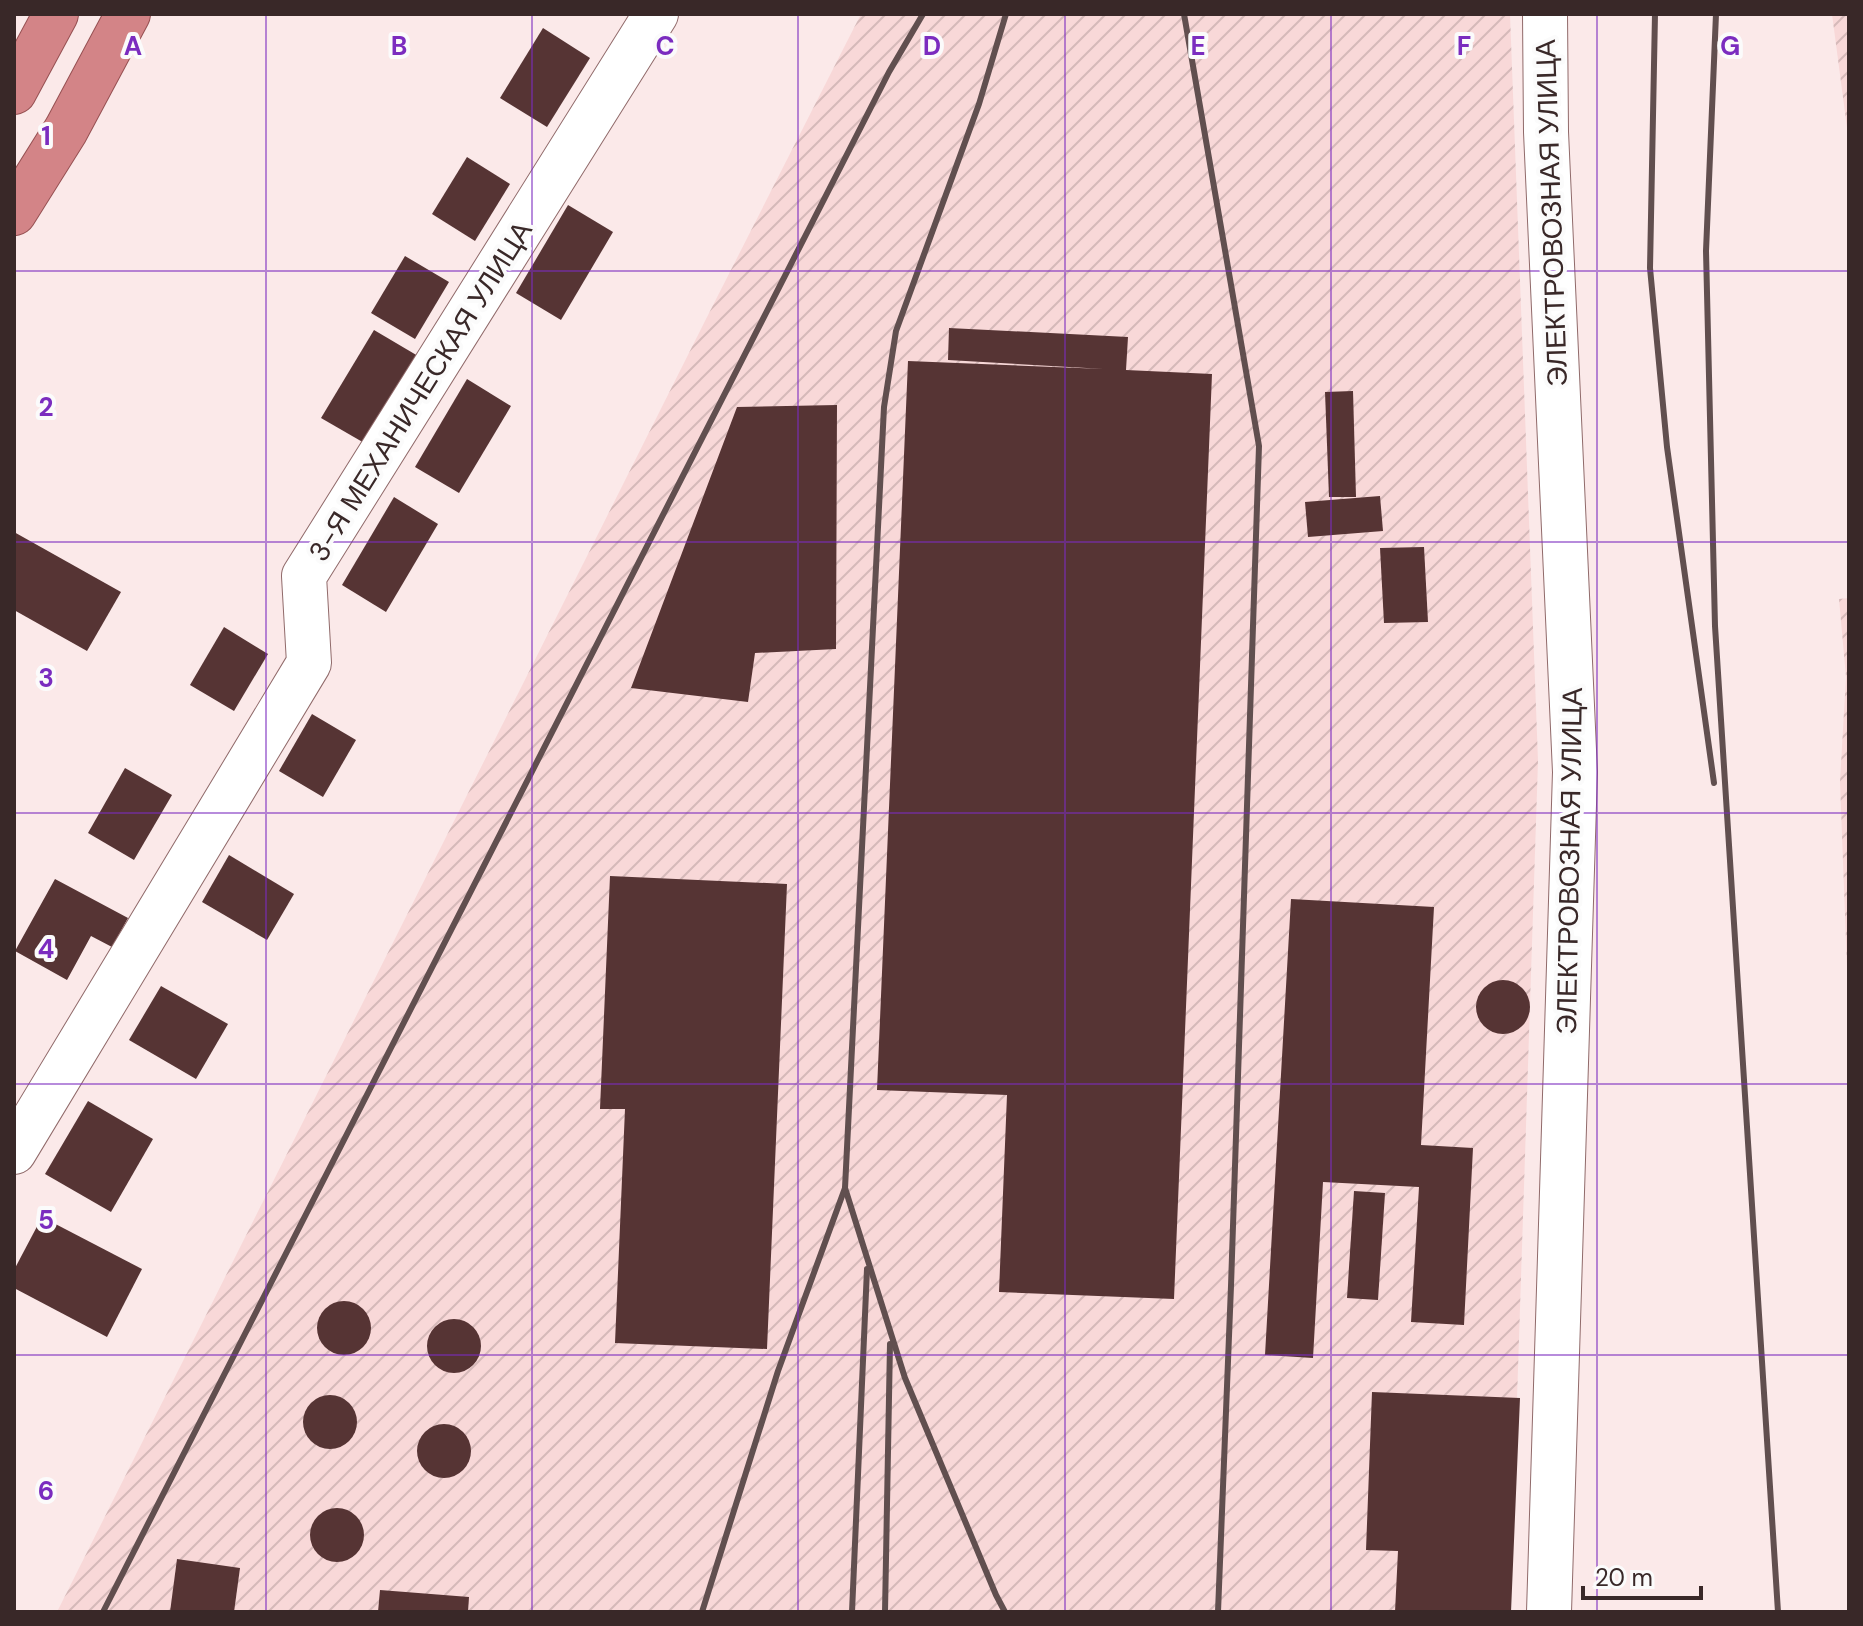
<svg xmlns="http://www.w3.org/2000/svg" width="1863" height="1626" viewBox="0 0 1863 1626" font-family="'DM Sans',sans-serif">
  <defs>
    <pattern id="industrial-furrows" width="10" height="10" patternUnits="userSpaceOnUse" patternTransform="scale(2)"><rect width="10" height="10" fill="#f8d8d8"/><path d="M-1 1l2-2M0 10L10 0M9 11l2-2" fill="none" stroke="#d5b9b9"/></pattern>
  </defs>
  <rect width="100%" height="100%" fill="#fbe9e9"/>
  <g fill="url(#industrial-furrows)">
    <polygon points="861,14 1510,14 1538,761 1510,1612 57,1612 705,321"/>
    <polygon points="1832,14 1849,14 1849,143"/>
    <polygon points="1849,598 1849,1022 1840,782 1846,677 1839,599"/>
  </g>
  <g fill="#563434">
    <polygon points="543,28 590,58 547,127 500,98"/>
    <polygon points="467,157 510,184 475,241 432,214"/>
    <polygon points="568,205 613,232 561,320 516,293"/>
    <polygon points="405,256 449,282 415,339 371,313"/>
    <polygon points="949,328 1128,337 1126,370 1212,374 1174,1299 999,1292 1007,1095 877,1090 908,361 1104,369 948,360"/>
    <polygon points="374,330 418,356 366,444 321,418"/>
    <polygon points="467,379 511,406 459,493 415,467"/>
    <polygon points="1353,391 1356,497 1329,497 1325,392"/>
    <polygon points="837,405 836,649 755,653 748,702 631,688 737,407"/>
    <polygon points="1380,496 1383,531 1308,537 1305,502"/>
    <polygon points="394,497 438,524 386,612 342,585"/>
    <polygon points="14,532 121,592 87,651 14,610"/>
    <polygon points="1424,547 1428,622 1384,623 1380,548"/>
    <polygon points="224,627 268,654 234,711 190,685"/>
    <polygon points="312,714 356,740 323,797 279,771"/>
    <polygon points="125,768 172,795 134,860 88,833"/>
    <polygon points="229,855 294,894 267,940 202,902"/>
    <polygon points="610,876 787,884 767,1349 615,1343 625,1109 600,1109"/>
    <polygon points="55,879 128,918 112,947 91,936 67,980 15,951"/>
    <polygon points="1291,899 1434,907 1421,1145 1473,1148 1464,1325 1411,1322 1419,1187 1323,1182 1313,1358 1265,1355"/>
    <circle cx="1503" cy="1007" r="27"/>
    <polygon points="161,986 228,1024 196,1079 129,1040"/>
    <polygon points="88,1101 153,1139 111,1212 45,1174"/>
    <polygon points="1354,1191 1385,1193 1378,1300 1347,1298"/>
    <polygon points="42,1217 142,1269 107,1337 14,1288 14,1270"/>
    <circle cx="344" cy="1328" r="27"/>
    <circle cx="454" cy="1346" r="27"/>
    <polygon points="1372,1392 1520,1398 1511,1612 1395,1612 1398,1551 1366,1550"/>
    <circle cx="330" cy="1422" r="27"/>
    <circle cx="444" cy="1451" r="27"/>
    <circle cx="337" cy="1535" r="27"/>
    <polygon points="177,1559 240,1568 234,1612 170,1612"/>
    <polygon points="380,1590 469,1597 468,1612 378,1612"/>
  </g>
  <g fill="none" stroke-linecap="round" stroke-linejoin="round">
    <g stroke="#906a6a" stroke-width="46">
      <g id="minor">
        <polyline points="1545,14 1546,132 1575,772 1549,1612"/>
        <polyline points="14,1152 309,663 304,576 656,14"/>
      </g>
    </g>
    <g stroke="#965052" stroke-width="46">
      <g id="trunk">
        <polyline points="14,92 56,14"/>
        <polyline points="14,213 66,130 128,14"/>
      </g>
    </g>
    <use href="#minor" stroke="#fff" stroke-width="44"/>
    <use href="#trunk" stroke="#d38487" stroke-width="44"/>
    <g stroke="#614f4f" stroke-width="6">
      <polyline points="1184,14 1259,446 1231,1286 1218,1612"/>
      <polyline points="1655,14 1650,268 1667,447 1714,783"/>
      <polyline points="1716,14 1706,251 1715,626 1778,1612"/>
      <polyline points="845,1188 905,1378 996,1595 1005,1612"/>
      <polyline points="103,1612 889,72 923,14"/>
      <polyline points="702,1612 778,1371 845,1188 884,407 896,331 979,104 1006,14"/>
      <polyline points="852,1612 867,1269"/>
      <polyline points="885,1612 890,1344"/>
    </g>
  </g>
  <path fill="none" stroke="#7b2cbf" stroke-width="2" stroke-opacity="0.55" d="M266,14V1612M532,14V1612M798,14V1612M1065,14V1612M1331,14V1612M1597,14V1612M14,271H1849M14,542H1849M14,813H1849M14,1084H1849M14,1355H1849"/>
  <g text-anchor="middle" stroke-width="8" stroke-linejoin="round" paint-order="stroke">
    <g font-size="28" fill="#392828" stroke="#fbfbfb">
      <text transform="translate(1551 213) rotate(-92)" y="10">ЭЛЕКТРОВОЗНАЯ УЛИЦА</text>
      <text transform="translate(420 391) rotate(-58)" y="10">3-Я МЕХАНИЧЕСКАЯ УЛИЦА</text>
      <text transform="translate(1569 861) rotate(-89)" y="10">ЭЛЕКТРОВОЗНАЯ УЛИЦА</text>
    </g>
  </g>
  <g font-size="26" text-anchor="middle" font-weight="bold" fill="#7b2cbf" stroke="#fbfbfb" stroke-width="8" stroke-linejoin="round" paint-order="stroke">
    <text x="133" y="55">A</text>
    <text x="399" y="55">B</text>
    <text x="665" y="55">C</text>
    <text x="932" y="55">D</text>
    <text x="1198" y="55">E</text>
    <text x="1464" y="55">F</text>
    <text x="1730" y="55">G</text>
    <text x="46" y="145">1</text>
    <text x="46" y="416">2</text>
    <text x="46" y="687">3</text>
    <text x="46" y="958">4</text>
    <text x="46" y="1229">5</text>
    <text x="46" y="1500">6</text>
  </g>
  <rect width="1863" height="1626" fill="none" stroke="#392828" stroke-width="32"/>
  <path d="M1583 1586v12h118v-12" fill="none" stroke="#392828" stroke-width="4"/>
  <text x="1595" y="1586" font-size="24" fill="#392828" stroke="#fbfbfb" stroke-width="6" paint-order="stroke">20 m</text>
</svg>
